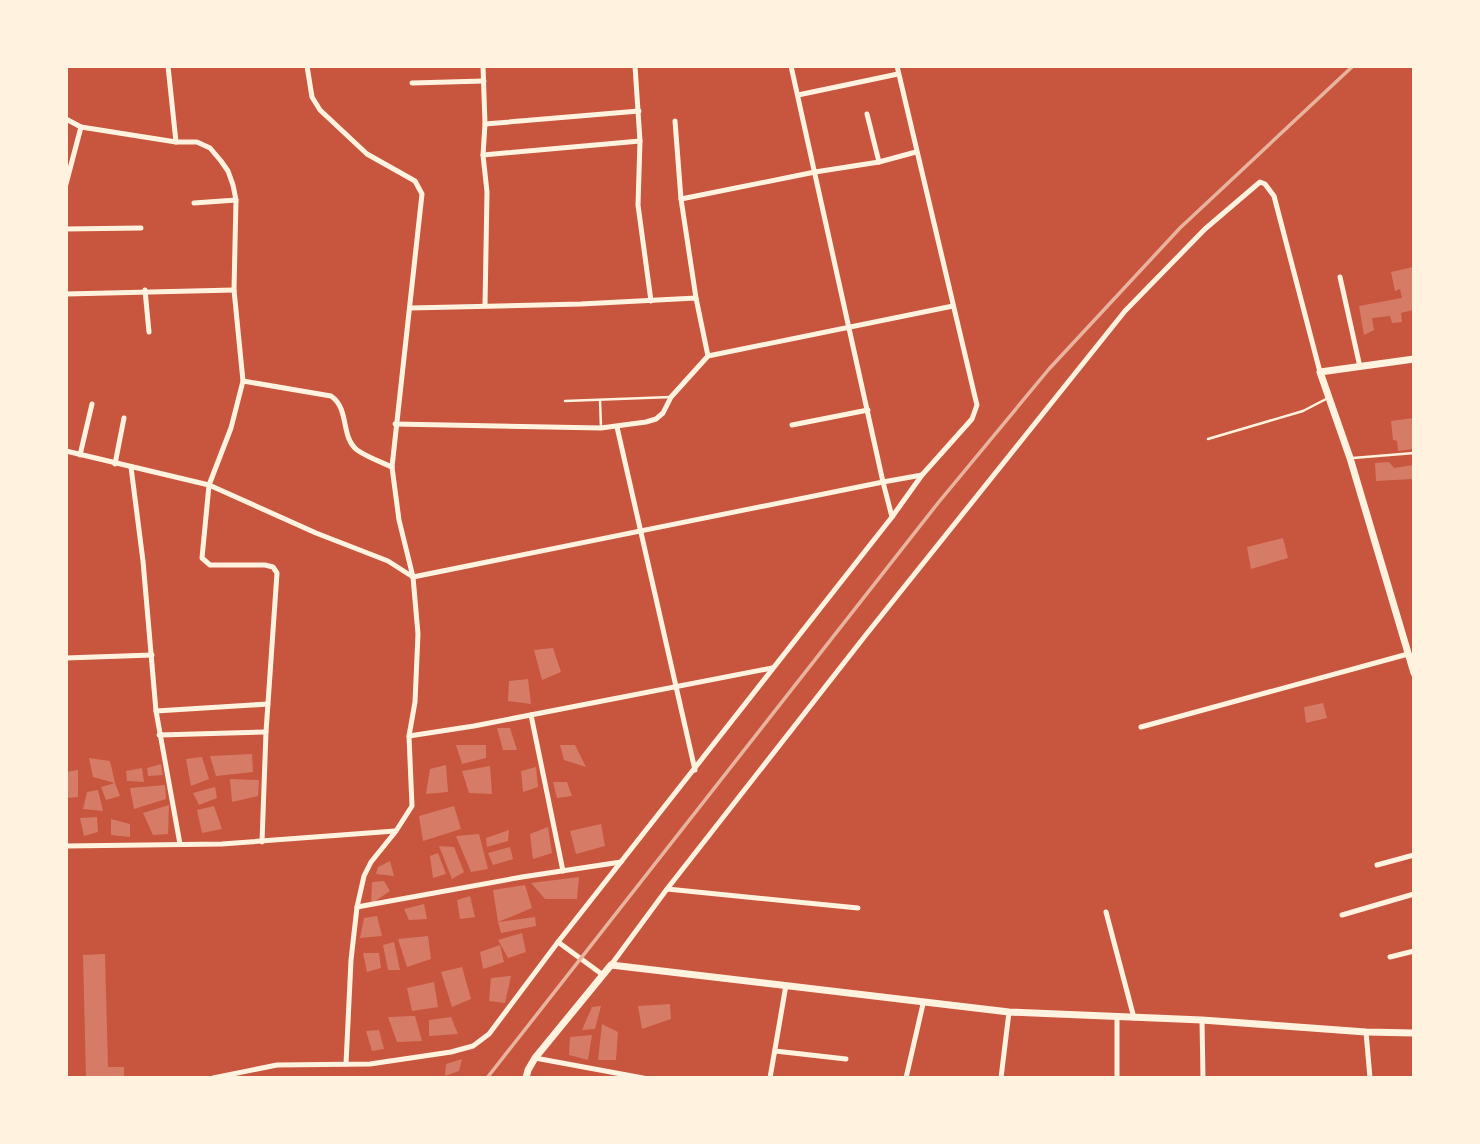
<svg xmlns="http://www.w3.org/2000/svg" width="1480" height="1144" viewBox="0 0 1480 1144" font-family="Manrope,sans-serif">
  <rect width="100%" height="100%" fill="#c8553d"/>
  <g fill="#d67c66">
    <polygon points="1413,267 1413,310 1401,313 1402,322 1392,323 1390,316 1372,318 1374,330 1364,335 1359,306 1402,298 1400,289 1395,291 1391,272"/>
    <polygon points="1413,418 1413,449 1398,451 1397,441 1393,440 1391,421"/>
    <polygon points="1389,462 1394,468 1413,465 1413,479 1376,481 1375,463"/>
    <polygon points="1283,538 1288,558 1251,569 1247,547"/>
    <polygon points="553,648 561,672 542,680 534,650"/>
    <polygon points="528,679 531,704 508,701 509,681"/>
    <polygon points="1323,703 1327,718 1306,723 1304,707"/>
    <polygon points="497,728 510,728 517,750 503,750"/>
    <polygon points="456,745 486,745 486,758 462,764"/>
    <polygon points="560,745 575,745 586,767 564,760"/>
    <polygon points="252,754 253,772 216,776 210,756"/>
    <polygon points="202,757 209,779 191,786 186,759"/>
    <polygon points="89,758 110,761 115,783 93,777"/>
    <polygon points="161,764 163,775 148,776 147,768"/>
    <polygon points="446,765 448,792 426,794 430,769"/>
    <polygon points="490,766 492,794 469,793 462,771"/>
    <polygon points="536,767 538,787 523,792 521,771"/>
    <polygon points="142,768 144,782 127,781 126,771"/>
    <polygon points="78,770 78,797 66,798 66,772"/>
    <polygon points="230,779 259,780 258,796 232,802"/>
    <polygon points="553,782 567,782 572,796 557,798"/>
    <polygon points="115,783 120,796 106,800 101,787"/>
    <polygon points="165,785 166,799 134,809 130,788"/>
    <polygon points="215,787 217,798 199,805 193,793"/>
    <polygon points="98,790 103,811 83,809 87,792"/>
    <polygon points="169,805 168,834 153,835 143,813"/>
    <polygon points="214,806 222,829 202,833 197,810"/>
    <polygon points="454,806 461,829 423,841 419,816"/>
    <polygon points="97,817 98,832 84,836 80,818"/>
    <polygon points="111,819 130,824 130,837 111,835"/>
    <polygon points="601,824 605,846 576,854 570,831"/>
    <polygon points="548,827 552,853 533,859 530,834"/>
    <polygon points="509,830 508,841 487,847 486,838"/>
    <polygon points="479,834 488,869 471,872 456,836"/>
    <polygon points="439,846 454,847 464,872 452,879"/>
    <polygon points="510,847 513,859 493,865 488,853"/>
    <polygon points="438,853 446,874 433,878 430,856"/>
    <polygon points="390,861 394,876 376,874 378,867"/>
    <polygon points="579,877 577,899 545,899 531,883"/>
    <polygon points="384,881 390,891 371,904 372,882"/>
    <polygon points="525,885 532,908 498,922 535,917 536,926 501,933 498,922 493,890"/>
    <polygon points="470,896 475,917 460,919 457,900"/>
    <polygon points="424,904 427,919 409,920 404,909"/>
    <polygon points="377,916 382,936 360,938 364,918"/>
    <polygon points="522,933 526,952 508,958 498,940"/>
    <polygon points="428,936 431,959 407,967 398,939"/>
    <polygon points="394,942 400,970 388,970 383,945"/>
    <polygon points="500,945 504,962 483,969 480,952"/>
    <polygon points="363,953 379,953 381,968 367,972"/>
    <polygon points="105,954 108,1067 124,1067 124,1077 86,1077 83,955"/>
    <polygon points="462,967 471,999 452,1007 441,972"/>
    <polygon points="511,976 505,1003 489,1001 491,978"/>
    <polygon points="434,982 438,1007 412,1011 407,988"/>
    <polygon points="670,1004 671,1019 642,1029 638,1006"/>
    <polygon points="601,1006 595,1029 582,1030 592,1007"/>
    <polygon points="415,1016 422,1041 397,1042 388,1017"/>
    <polygon points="451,1017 458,1034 429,1036 429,1020"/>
    <polygon points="602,1024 618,1032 616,1060 598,1060"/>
    <polygon points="379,1030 384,1049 372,1051 366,1031"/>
    <polygon points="592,1035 588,1060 569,1055 570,1037"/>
    <polygon points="462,1059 459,1071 445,1076 446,1064"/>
  </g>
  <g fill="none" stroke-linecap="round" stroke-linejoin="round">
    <g stroke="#fff3e0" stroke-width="2.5">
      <polyline points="600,400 601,428"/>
      <polyline points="565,401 671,397"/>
      <polyline points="1208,439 1303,411 1328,398"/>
      <polyline points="1353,458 1414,453"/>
    </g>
    <g stroke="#fff3e0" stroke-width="5">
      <polyline points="168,66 176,142"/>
      <polyline points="307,66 312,97 320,110 367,154 415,181 422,194 392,467 399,520 413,577 418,634 415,702 409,736 412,806 396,831 371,862 364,876 357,907 351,960 346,1064"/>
      <polyline points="483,66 485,124 483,155 487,192 485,306"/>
      <polyline points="635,66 640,141 638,205 651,301"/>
      <polyline points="412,83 484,81"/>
      <polyline points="798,95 898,74"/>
      <polyline points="867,114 879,162"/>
      <polyline points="66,119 81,127 176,142 197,142 210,148 221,161 228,171 233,185 236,200 234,290 243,381 231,428 209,485 202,558 210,565 265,565 273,567 277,573 266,732 262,842"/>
      <polyline points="675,121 681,199 696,298"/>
      <polyline points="485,124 639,111"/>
      <polyline points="483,155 640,141"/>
      <polyline points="66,184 81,127"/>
      <polyline points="681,199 815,172 879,162 916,152"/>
      <polyline points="194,203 236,200"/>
      <polyline points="66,229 141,228"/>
      <polyline points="1340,277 1360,367"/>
      <polyline points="145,290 149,332"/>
      <polyline points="66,294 234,290"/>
      <polyline points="410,308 581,304 696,298 708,356"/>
      <path d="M243,381L331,396C350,409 340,436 357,450C367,457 381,462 392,467"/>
      <polyline points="395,424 601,428 646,422 656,419 663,413 671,397 708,356 953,306"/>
      <polyline points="792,425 868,410"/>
      <polyline points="617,427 695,770"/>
      <polyline points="66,451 209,485 316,533 388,561 413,577 883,482 791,66"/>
      <polyline points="80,455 92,404"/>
      <polyline points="115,464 124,418"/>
      <polyline points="131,467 143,561 156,711 180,844"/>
      <polyline points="892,517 883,482 922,475"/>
      <polyline points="66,658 152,655"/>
      <polyline points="156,711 268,704"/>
      <polyline points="531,715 563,871"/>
      <polyline points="1141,727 1408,654"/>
      <polyline points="159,735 266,732"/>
      <polyline points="409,736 474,726 772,668"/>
      <polyline points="66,846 222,844 395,831"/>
      <polyline points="1377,865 1414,855"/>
      <polyline points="667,889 858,908"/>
      <polyline points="357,907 522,877 621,862"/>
      <polyline points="1106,912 1134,1018"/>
      <polyline points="1342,915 1414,894"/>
      <polyline points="558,942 603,975"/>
      <polyline points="1390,957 1414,951"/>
      <polyline points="611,965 667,889 865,636 1125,311 1205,229 1260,182 1265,184 1274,196 1320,372"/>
      <polyline points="1202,1020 1203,1078"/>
      <polyline points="1366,1032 1370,1078"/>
      <polyline points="775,1051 846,1059"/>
      <polyline points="535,1058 643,1078"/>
      <polyline points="213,1078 277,1065 370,1064 451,1052 473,1046 489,1034 558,942 892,517 922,475 972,419 977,405 975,397 897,66"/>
      <polyline points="770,1078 786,985"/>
      <polyline points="906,1078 923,1004"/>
      <polyline points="1001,1078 1009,1012"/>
      <polyline points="1117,1078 1117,1017"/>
    </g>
    <g stroke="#fff3e0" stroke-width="7">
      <polyline points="1414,359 1320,372 1350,458 1414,673"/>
      <polyline points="526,1078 528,1070 535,1058 611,965 1009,1012 1202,1020 1366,1032 1414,1033"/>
    </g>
    <polyline stroke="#e9b49f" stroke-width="3.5" points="487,1078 938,503 1049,369 1180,228 1353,66"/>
  </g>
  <rect width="1480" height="1144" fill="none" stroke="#fff3e0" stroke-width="136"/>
</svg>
